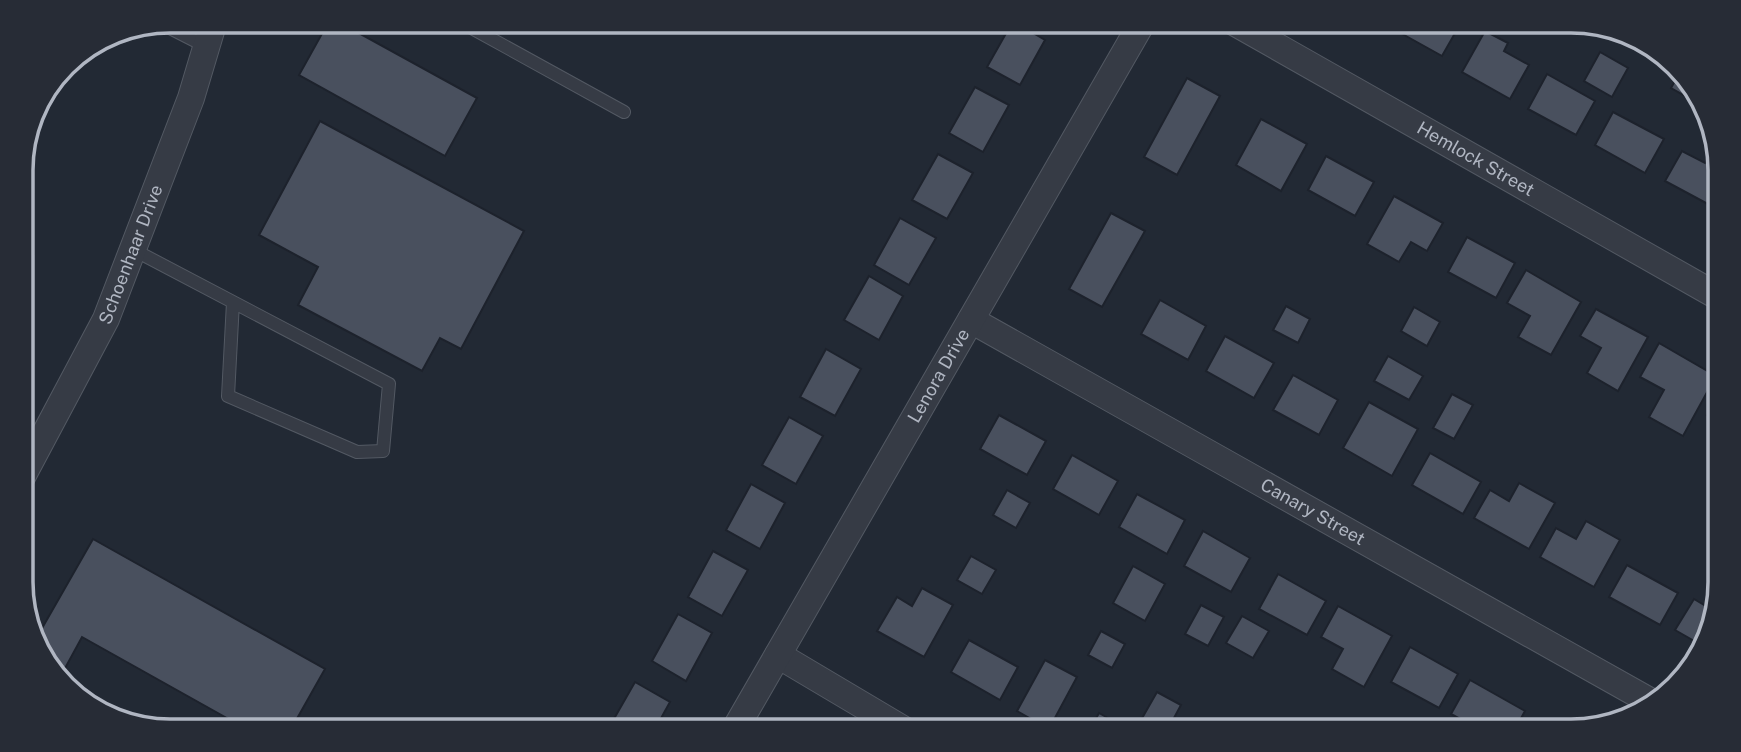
<svg xmlns="http://www.w3.org/2000/svg" width="1741" height="752" viewBox="0 0 1741 752" font-family="'Public Sans',sans-serif">
  <rect width="100%" height="100%" fill="#222934"/>
  <g fill="#49505e" stroke="#1d222c" stroke-width="2">
    <polygon points="329,21 337,21 477,98 445,156 299,75"/>
    <polygon points="1013,21 1045,40 1020,85 987,67"/>
    <polygon points="1379,21 1462,21 1442,56"/>
    <polygon points="1485,31 1508,43 1504,51 1529,65 1510,99 1462,72"/>
    <polygon points="1600,52 1628,68 1612,97 1584,81"/>
    <polygon points="1680,72 1689,79 1698,100 1696,102 1671,88"/>
    <polygon points="1547,74 1595,101 1576,135 1528,109"/>
    <polygon points="1187,78 1220,96 1177,175 1144,157"/>
    <polygon points="975,87 1009,105 983,152 949,133"/>
    <polygon points="1613,112 1664,139 1645,173 1595,145"/>
    <polygon points="1261,119 1307,144 1281,191 1236,165"/>
    <polygon points="320,121 524,231 461,349 440,338 422,371 298,305 318,267 259,235"/>
    <polygon points="1716,144 1719,150 1719,210 1665,181 1682,151 1705,163"/>
    <polygon points="938,154 973,173 947,219 912,200"/>
    <polygon points="1326,156 1374,182 1355,216 1308,190"/>
    <polygon points="1394,196 1443,223 1427,251 1411,242 1399,262 1367,244"/>
    <polygon points="1111,213 1145,231 1102,307 1069,289"/>
    <polygon points="900,218 936,238 909,285 874,265"/>
    <polygon points="1467,237 1515,263 1496,298 1448,272"/>
    <polygon points="1526,270 1581,302 1551,355 1518,337 1530,316 1507,303"/>
    <polygon points="869,276 903,296 879,340 844,320"/>
    <polygon points="1160,300 1206,326 1188,360 1141,334"/>
    <polygon points="1286,306 1310,319 1298,343 1273,330"/>
    <polygon points="1414,307 1440,322 1427,346 1401,331"/>
    <polygon points="1596,309 1648,337 1618,391 1587,373 1601,348 1580,336"/>
    <polygon points="1225,336 1274,363 1254,398 1206,371"/>
    <polygon points="1659,343 1716,376 1683,436 1649,417 1664,390 1640,377"/>
    <polygon points="826,349 861,369 835,416 800,397"/>
    <polygon points="1388,356 1423,376 1409,400 1374,381"/>
    <polygon points="1293,375 1338,400 1319,435 1273,410"/>
    <polygon points="1452,394 1473,405 1454,439 1433,428"/>
    <polygon points="1719,394 1720,422 1707,415"/>
    <polygon points="1369,402 1418,429 1392,476 1343,448"/>
    <polygon points="999,415 1046,441 1027,475 980,449"/>
    <polygon points="789,417 823,436 796,484 762,465"/>
    <polygon points="1430,453 1481,482 1463,514 1412,485"/>
    <polygon points="1072,455 1118,481 1099,515 1053,489"/>
    <polygon points="1519,483 1555,503 1529,549 1474,518 1490,490 1509,501"/>
    <polygon points="751,484 785,503 760,549 726,530"/>
    <polygon points="1007,490 1030,503 1016,528 993,515"/>
    <polygon points="1137,494 1185,520 1167,554 1119,527"/>
    <polygon points="1586,521 1620,540 1594,587 1540,557 1556,528 1576,539"/>
    <polygon points="1203,531 1250,558 1231,592 1184,566"/>
    <polygon points="93,539 325,669 290,731 250,731 82,637 63,672 48,664 37,637"/>
    <polygon points="713,551 748,570 722,616 688,597"/>
    <polygon points="971,556 996,570 982,594 957,580"/>
    <polygon points="1627,565 1678,593 1660,625 1609,597"/>
    <polygon points="1133,566 1165,584 1145,621 1113,603"/>
    <polygon points="1278,574 1326,601 1307,635 1259,609"/>
    <polygon points="922,588 953,605 924,657 877,631 897,597 912,606"/>
    <polygon points="1694,599 1714,611 1709,638 1703,646 1675,630"/>
    <polygon points="1201,605 1224,617 1208,646 1185,634"/>
    <polygon points="1338,606 1392,636 1364,687 1332,669 1343,649 1321,637"/>
    <polygon points="678,614 712,633 686,681 652,661"/>
    <polygon points="1242,616 1269,631 1253,658 1226,643"/>
    <polygon points="1101,631 1125,644 1112,668 1088,655"/>
    <polygon points="969,640 1018,667 1000,700 951,672"/>
    <polygon points="1410,647 1458,674 1439,708 1391,682"/>
    <polygon points="1045,660 1077,677 1049,729 1017,711"/>
    <polygon points="1470,680 1525,711 1514,731 1473,731 1475,727 1451,714"/>
    <polygon points="635,682 670,702 654,731 623,731 611,724"/>
    <polygon points="1157,692 1181,705 1167,731 1160,731 1141,720"/>
    <polygon points="1099,713 1131,731 1089,731"/>
    <polygon points="1537,720 1557,731 1531,731"/>
  </g>
  <g fill="none" stroke-linecap="round" stroke-linejoin="round">
    <g stroke="#535963" stroke-width="14">
      <g id="lane">
        <polyline points="459,21 624,112"/>
        <polyline points="160,23 207,47"/>
        <polyline points="134,250 389,384 383,451 357,452 228,396 233,302"/>
      </g>
    </g>
    <g stroke="#535963" stroke-width="28">
      <g id="street">
        <path id="s1" d="M1232,21L1719,297"/>
        <path id="s2" d="M971,320L1655,704"/>
        <path id="s3" d="M22,477L106,319L191,98L214,21"/>
        <polyline points="778,655 906,731"/>
        <path id="s4" d="M734,731L1143,21"/>
      </g>
    </g>
    <use href="#lane" stroke="#363b45" stroke-width="12"/>
    <use href="#street" stroke="#363b45" stroke-width="26"/>
  </g>
  <g text-anchor="middle" stroke-width="6" stroke-linejoin="round" paint-order="stroke">
    <g font-size="18" fill="#b0b6c2" stroke="#1b202a">
      <text dy="6" stroke="none"><textPath href="#s1" startOffset="280">Hemlock Street</textPath></text>
      <text dy="6" stroke="none"><textPath href="#s3" startOffset="248">Schoenhaar Drive</textPath></text>
      <text dy="6" stroke="none"><textPath href="#s4" startOffset="410">Lenora Drive</textPath></text>
      <text dy="6" stroke="none"><textPath href="#s2" startOffset="392">Canary Street</textPath></text>
    </g>
  </g>
  <path d="M0 0H1741V752H0ZM170 33H1571A137 137 0 0 1 1708 170V582A137 137 0 0 1 1571 719H170A137 137 0 0 1 33 582V170A137 137 0 0 1 170 33Z" fill="#272c36" fill-rule="evenodd"/>
  <path fill="none" stroke="#b0b6c2" stroke-width="3.5" d="M170 33H1571A137 137 0 0 1 1708 170V582A137 137 0 0 1 1571 719H170A137 137 0 0 1 33 582V170A137 137 0 0 1 170 33Z"/>
</svg>
